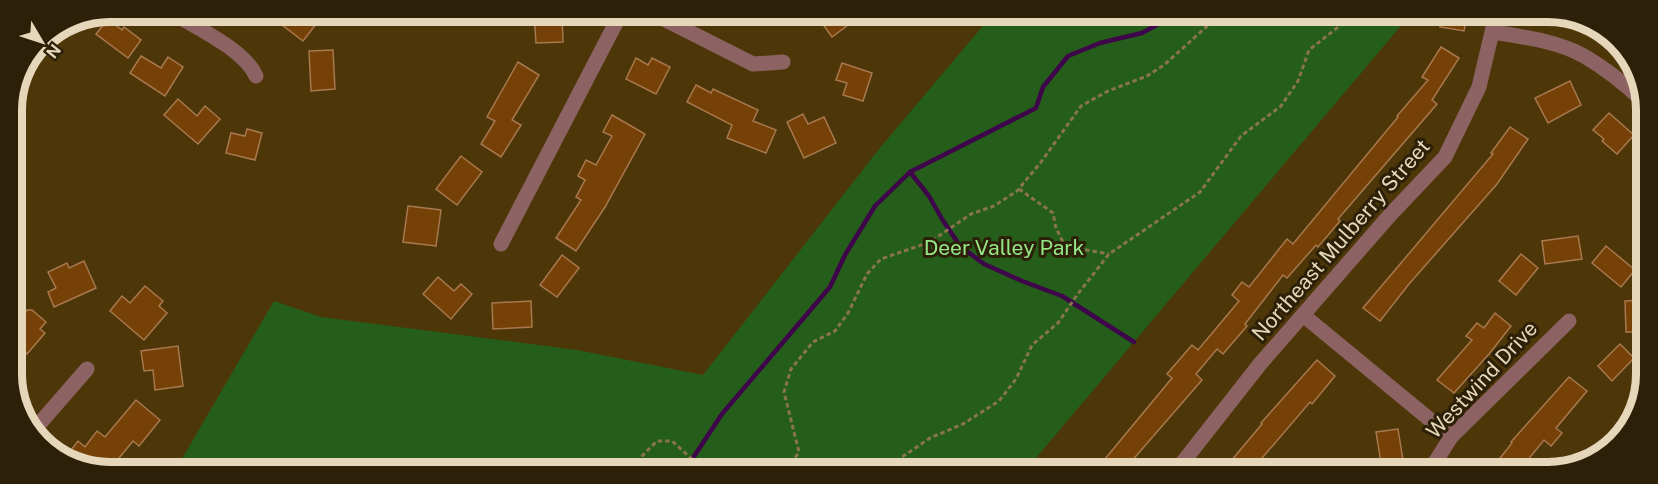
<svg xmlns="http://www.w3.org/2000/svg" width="1658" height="484" viewBox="0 0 1658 484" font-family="'Public Sans',sans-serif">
  <rect width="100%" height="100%" fill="#4d3709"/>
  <polygon fill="#255e1a" points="993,14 1410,15 1025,471 176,469 274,301 321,317 577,350 703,375 879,149"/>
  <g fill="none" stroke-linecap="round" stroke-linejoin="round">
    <g stroke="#3f054a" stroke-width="4.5">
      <polyline points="910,172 929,196 942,219 960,246 984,264 1022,281 1062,296 1134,342"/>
      <polyline points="685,470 722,414 830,287 845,255 875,206 910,172 1036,108 1043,87 1068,56 1100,43 1142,33 1177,14"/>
    </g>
  </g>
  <g fill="#754106" stroke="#a8784f" stroke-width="1.5">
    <polygon points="265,12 303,12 317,23 303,41"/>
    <polygon points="534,13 562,13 563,42 536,43"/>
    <polygon points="826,14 863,14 832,37 819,19"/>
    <polygon points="1443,15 1467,15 1464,31 1440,27"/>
    <polygon points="108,19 122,30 124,27 141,40 128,58 96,34"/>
    <polygon points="1441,47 1459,58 1432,100 1437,104 1338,219 1340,221 1318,247 1316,245 1287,278 1283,275 1245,324 1247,326 1223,354 1217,349 1196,374 1202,380 1123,471 1095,471 1172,378 1167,374 1192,345 1198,350 1239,301 1232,295 1242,282 1249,287 1287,239 1293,244 1398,117 1397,116 1428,80 1422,77"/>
    <polygon points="333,50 335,89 311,91 309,51"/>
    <polygon points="141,56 161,68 168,57 183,67 165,96 130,73"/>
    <polygon points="636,58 648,65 652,58 670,67 656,94 626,79"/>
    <polygon points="518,62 539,75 512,120 521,125 501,157 481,144 495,121 487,117"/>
    <polygon points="842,63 872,73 863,101 843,95 847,83 836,80"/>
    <polygon points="1570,81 1581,105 1548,123 1535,98"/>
    <polygon points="696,85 711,93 713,89 758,110 753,121 776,130 766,153 727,138 732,125 687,102"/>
    <polygon points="178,99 197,116 205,106 220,119 198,144 164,115"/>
    <polygon points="1609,113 1634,135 1617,154 1602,141 1604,139 1593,130"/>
    <polygon points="803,114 808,124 824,117 836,143 804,158 787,122"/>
    <polygon points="612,115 645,134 605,207 576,251 556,238 581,200 576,197 585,180 578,176 586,160 596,165 612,136 603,132"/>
    <polygon points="1510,127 1528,139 1497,184 1409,284 1380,321 1363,308 1493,154 1491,153"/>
    <polygon points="247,129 262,133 255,160 226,153 231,133 245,136"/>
    <polygon points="461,156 482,172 457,205 436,189"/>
    <polygon points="408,206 441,210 436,246 403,242"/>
    <polygon points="1578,236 1582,259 1545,264 1542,241"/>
    <polygon points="1606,246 1635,270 1621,287 1592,263"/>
    <polygon points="1521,254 1538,268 1516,295 1499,281"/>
    <polygon points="562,255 579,268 557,297 540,285"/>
    <polygon points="84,261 96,288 54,307 48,292 56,288 48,272 67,263 69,268"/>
    <polygon points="438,277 454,291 461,284 472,294 451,319 423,294"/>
    <polygon points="145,286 163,301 159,306 167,313 144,340 110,311 122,296 130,303"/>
    <polygon points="1643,300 1643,332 1626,332 1625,301"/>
    <polygon points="531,301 532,327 493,329 492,303"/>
    <polygon points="27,310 32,310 46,322 40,329 45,333 27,354 14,342 14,325"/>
    <polygon points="1495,313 1511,326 1489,354 1454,393 1437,380 1472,340 1466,336 1477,323 1484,328"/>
    <polygon points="1620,344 1634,358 1612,381 1598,366"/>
    <polygon points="178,346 183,386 155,390 153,370 144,371 141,351"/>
    <polygon points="1317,360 1335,376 1312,404 1310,402 1251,471 1243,471 1231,461 1262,424 1261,423"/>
    <polygon points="1569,377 1587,391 1556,428 1562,433 1551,446 1544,440 1518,472 1489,472 1512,443 1511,442"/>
    <polygon points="136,400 160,420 139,446 133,441 110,469 92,469 68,454 78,441 85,447 97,431 105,437"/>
    <polygon points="1398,429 1403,460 1381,463 1376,432"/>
  </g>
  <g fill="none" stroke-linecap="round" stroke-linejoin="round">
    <g stroke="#88754e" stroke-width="3" stroke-dasharray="4.5 3" stroke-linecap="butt">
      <polyline points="1019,189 1053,213 1056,228 1065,246 1109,254"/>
      <polyline points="635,470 642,456 657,441 672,441 704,470"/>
      <polyline points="787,470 799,452 784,392 791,369 813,342 835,331 848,313 867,274 881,259 930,242 971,214 994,206 1017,191 1041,162 1081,106 1108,91 1147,76 1164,65 1214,20 1235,15"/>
      <polyline points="895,470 902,457 930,438 963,424 999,401 1016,379 1032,345 1058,323 1077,295 1109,254 1200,192 1241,136 1281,106 1298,81 1309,50 1342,24 1363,15"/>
    </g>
    <g stroke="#8c6362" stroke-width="15">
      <path d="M171,12C196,28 244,49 256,76"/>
      <polyline points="652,13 753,64 783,62"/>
      <path d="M1493,32C1523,37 1557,41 1584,56C1605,68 1626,85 1644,102"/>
      <polyline points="501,244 621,13"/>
      <polyline points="1303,315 1451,437"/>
      <polyline points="34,430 87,369"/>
      <polyline points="1176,471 1260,364 1390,215 1445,157 1479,87 1496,15"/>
      <polyline points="1429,472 1451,437 1569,321"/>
    </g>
  </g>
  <g text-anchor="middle" stroke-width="6" stroke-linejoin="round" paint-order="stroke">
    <g font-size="21" fill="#e6d6ba" stroke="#2c2008">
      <text transform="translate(1341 240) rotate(-49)" y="7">Northeast Mulberry Street</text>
      <text transform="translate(1482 380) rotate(-47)" y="7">Westwind Drive</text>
    </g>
    <g font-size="21" fill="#95e686" stroke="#2c2008">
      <text x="1004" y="255">Deer Valley Park</text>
    </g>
  </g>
  <path d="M0 0H1658V484H0ZM110 22H1548A88 88 0 0 1 1636 110V374A88 88 0 0 1 1548 462H110A88 88 0 0 1 22 374V110A88 88 0 0 1 110 22Z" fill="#2c2008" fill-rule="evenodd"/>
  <path fill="none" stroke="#e6d6ba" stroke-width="8" d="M110 22H1548A88 88 0 0 1 1636 110V374A88 88 0 0 1 1548 462H110A88 88 0 0 1 22 374V110A88 88 0 0 1 110 22Z"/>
  <g transform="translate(42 42) rotate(129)" stroke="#2c2008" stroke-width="4.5" paint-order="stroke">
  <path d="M0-4.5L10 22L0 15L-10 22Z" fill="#e6d6ba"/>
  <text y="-9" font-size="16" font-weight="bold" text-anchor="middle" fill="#e6d6ba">N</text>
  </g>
</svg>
